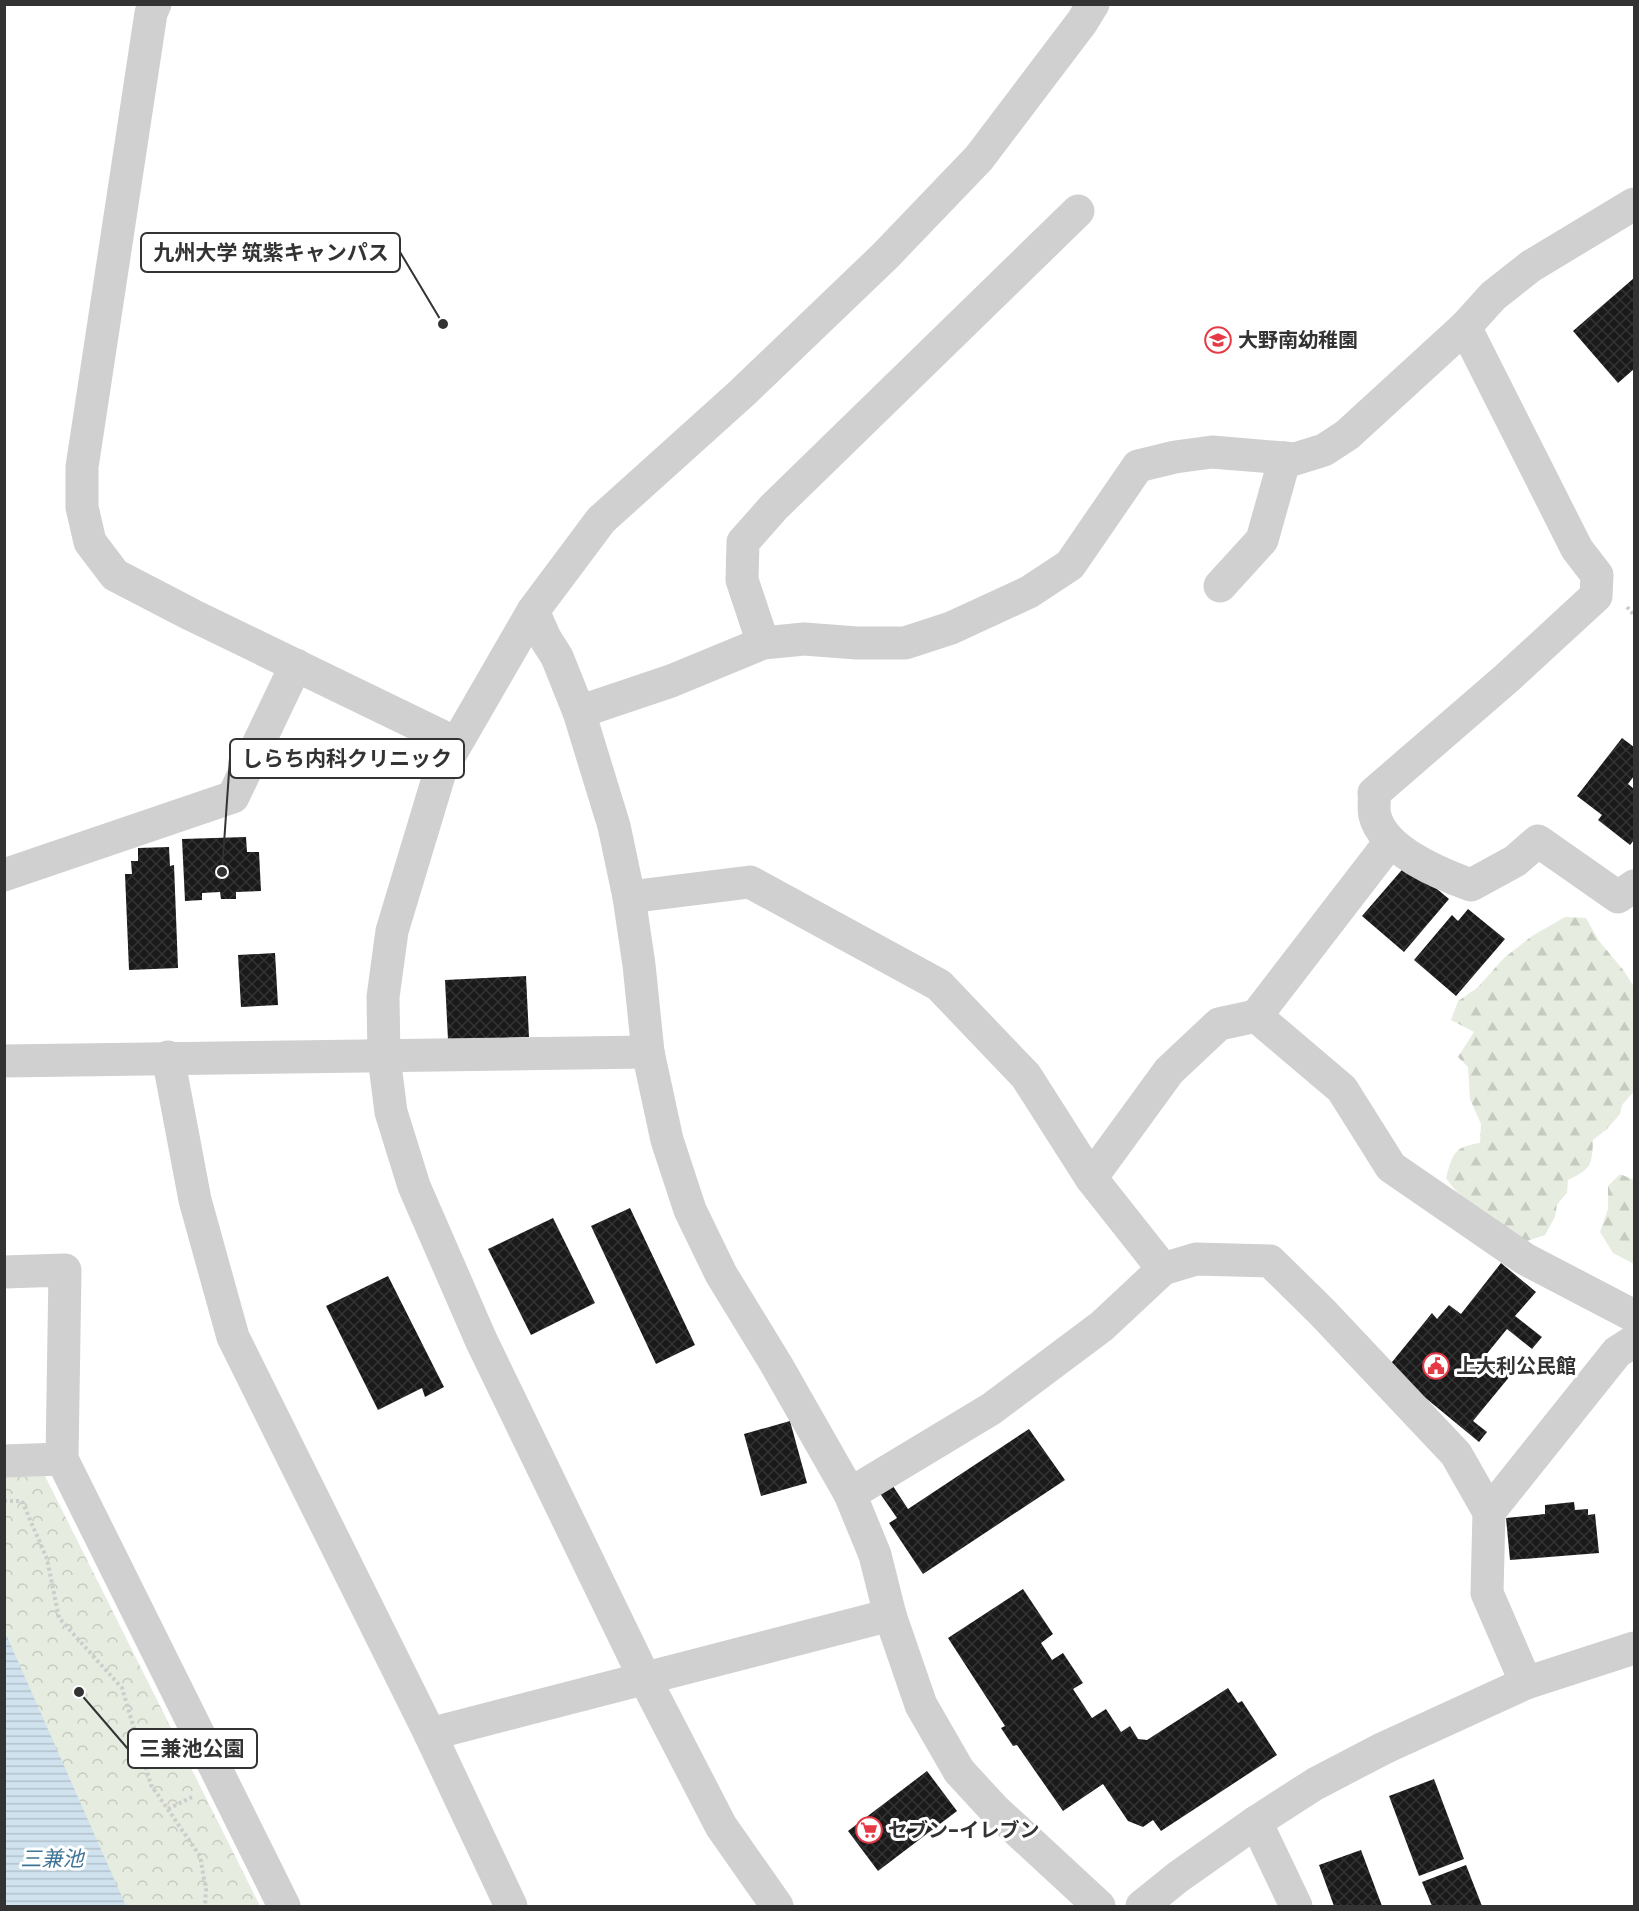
<svg xmlns="http://www.w3.org/2000/svg" width="1639" height="1911" viewBox="0 0 1639 1911" font-family="Poppins,'Noto Sans JP',sans-serif">
  <defs>
    <pattern id="forest-firs" width="22" height="20" patternUnits="userSpaceOnUse" patternTransform="scale(1.5)"><rect width="22" height="20" fill="#e6ecdf"/><path d="M5 1l3.5 6h-7zM16 11l3.5 6h-7z" fill="#c6cbc0"/></pattern>
    <pattern id="park-crowns" width="20" height="18" patternUnits="userSpaceOnUse" patternTransform="scale(1.5)"><rect width="20" height="18" fill="#e6ecdf"/><path d="M2 6a3 3 0 1 1 6 0M12 15a3 3 0 1 1 6 0" fill="none" stroke="#c6cbc0"/></pattern>
    <pattern id="water-rules" width="6" height="5" patternUnits="userSpaceOnUse" patternTransform="scale(1.5)"><rect width="6" height="5" fill="#cfe2ee"/><path d="M0 2.5h6" fill="none" stroke="#b2c2cd"/></pattern>
    <pattern id="building-cross-hatch" width="8" height="8" patternUnits="userSpaceOnUse" patternTransform="scale(1.5)"><rect width="8" height="8" fill="#1a1a1a"/><path d="M0 0l8 8M0 8l8-8" fill="none" stroke="#333"/></pattern>
  </defs>
  <rect width="100%" height="100%" fill="#fff"/>
  <g fill="url(#forest-firs)">
    <path d="M1565,917L1586,918L1599,941L1624,971L1634,987V1091L1622,1105L1620,1114L1607,1129L1593,1140C1592,1166 1591,1169 1568,1180L1567,1193L1557,1204L1555,1217L1545,1235L1524,1242C1496,1223 1465,1206 1446,1178C1453,1154 1453,1147 1480,1143L1481,1124L1470,1099L1468,1067L1458,1057L1474,1032L1451,1020L1458,1001L1477,988L1504,958L1532,936Z"/>
    <polygon points="1620,1174 1634,1180 1634,1264 1613,1253 1600,1232 1608,1209 1608,1186"/>
  </g>
  <polygon fill="url(#park-crowns)" points="45,1476 260,1906 5,1906 4,1477"/>
  <polygon fill="url(#water-rules)" points="4,1632 5,1632 126,1906 5,1906"/>
  <g fill="url(#building-cross-hatch)">
    <polygon points="1634,278 1634,369 1618,383 1573,331"/>
    <polygon points="1622,738 1634,747 1634,776 1628,784 1634,789 1634,840 1630,845 1598,820 1602,815 1577,796"/>
    <polygon points="246,837 247,852 259,852 261,891 236,892 236,899 221,899 220,892 202,893 202,900 185,901 182,839"/>
    <polygon points="169,847 170,866 174,865 178,968 129,970 125,874 132,874 131,861 138,861 138,848"/>
    <polygon points="1407,864 1449,899 1404,952 1362,916"/>
    <polygon points="1468,909 1505,939 1456,996 1414,960 1452,915 1458,921"/>
    <polygon points="275,953 278,1005 241,1007 238,955"/>
    <polygon points="526,976 529,1037 448,1040 445,980"/>
    <polygon points="630,1208 695,1345 656,1364 591,1226"/>
    <polygon points="553,1218 595,1303 531,1335 488,1249"/>
    <polygon points="1501,1263 1536,1292 1515,1316 1542,1337 1532,1349 1507,1329 1485,1356 1510,1376 1473,1421 1487,1432 1479,1442 1388,1367 1432,1313 1437,1319 1449,1305 1461,1314"/>
    <polygon points="388,1276 444,1387 425,1397 422,1388 378,1410 326,1306"/>
    <polygon points="790,1421 807,1483 761,1496 744,1434"/>
    <polygon points="1029,1429 1065,1480 923,1574 889,1523 897,1518 879,1492 891,1483 908,1509"/>
    <polygon points="1574,1502 1575,1510 1588,1509 1588,1515 1595,1514 1599,1553 1510,1560 1506,1518 1545,1514 1545,1505"/>
    <polygon points="1023,1589 1053,1634 1041,1643 1052,1660 1063,1653 1083,1683 1073,1689 1092,1718 1106,1709 1121,1732 1130,1726 1138,1739 1147,1740 1228,1688 1238,1703 1242,1701 1277,1755 1161,1831 1153,1820 1143,1827 1128,1821 1103,1784 1063,1811 1017,1745 1013,1746 1001,1728 1005,1726 948,1638"/>
    <polygon points="927,1771 957,1811 878,1871 848,1831"/>
    <polygon points="1434,1779 1464,1859 1419,1876 1389,1796"/>
    <polygon points="1361,1850 1382,1906 1334,1906 1319,1865"/>
    <polygon points="1466,1865 1482,1906 1432,1906 1422,1882"/>
  </g>
  <g fill="none" stroke-linecap="round" stroke-linejoin="round">
    <g stroke="#cdcdcd" stroke-width="4" stroke-dasharray="3 3" stroke-linecap="butt">
      <polyline points="1627,607 1634,615"/>
      <polyline points="4,1501 22,1501 47,1559 59,1618 122,1688 151,1785 200,1856 206,1890 205,1906"/>
      <polyline points="168,1809 192,1797"/>
    </g>
    <g stroke="#d0d0d0" stroke-width="33">
      <polyline points="155,4 151,13 82,467 82,507 90,542 115,575 192,615 456,743"/>
      <path d="M1465,327L1577,549L1597,575L1596,596L1507,678L1374,793C1375,800 1373,809 1375,816C1384,851 1441,874 1471,885L1515,861L1538,841L1618,897L1634,886"/>
      <polyline points="1220,586 1262,540 1285,458"/>
      <polyline points="533,611 545,638 557,657 579,712 671,681 763,643 804,639 857,643 905,643 951,628 1029,592 1070,565 1138,466 1175,457 1212,452 1295,459 1324,450 1347,435 1465,327 1493,296 1531,266 1634,204"/>
      <polyline points="763,643 742,580 743,542 774,507 1078,211"/>
      <polyline points="579,712 614,826 629,897 639,965 648,1052 667,1140 690,1210 721,1274 776,1364 850,1494 875,1555 890,1615 921,1705 959,1771 994,1809 1099,1906"/>
      <polyline points="4,875 233,797 296,665"/>
      <polyline points="629,897 750,882 939,985 1026,1076 1091,1178 1163,1269"/>
      <polyline points="1256,1016 1342,1089 1391,1167 1525,1259 1634,1316"/>
      <polyline points="168,1057 195,1200 233,1337 430,1734 511,1906"/>
      <polyline points="4,1061 648,1052"/>
      <polyline points="1091,1178 1169,1071 1219,1024 1256,1016 1390,842"/>
      <polyline points="4,1272 65,1270 62,1459 284,1906"/>
      <polyline points="4,1461 62,1459"/>
      <polyline points="850,1494 991,1409 1102,1326 1163,1269 1196,1259 1270,1261 1322,1312 1456,1454 1489,1512 1487,1593 1526,1683"/>
      <polyline points="1489,1512 1617,1352 1634,1341"/>
      <polyline points="430,1734 890,1615"/>
      <polyline points="1256,1822 1296,1906"/>
      <polyline points="777,1906 721,1826 645,1679 481,1340 414,1186 391,1112 384,1057 383,997 392,931 440,772 533,611 601,520 742,393 886,255 979,158 1082,22 1093,4"/>
      <polyline points="1142,1906 1178,1877 1256,1822 1315,1784 1384,1748 1526,1683 1634,1648"/>
    </g>
  </g>
  <defs>
    <g id="school-ring" transform="scale(1.35)"><circle r="9.5" fill="#fff" stroke="#e63946" stroke-width="1.5"/><path d="M0-5L7-2L0 1L-7-2ZM-4 1L0 2.5L4 1V4Q0 6-4 4Z" fill="#e63946"/></g>
    <g id="civic-ring" transform="scale(1.35)"><circle r="9.5" fill="#fff" stroke="#e63946" stroke-width="1.5"/><path d="M-.6-6.5H3V-4.5H.6V-3L4-1V1h2V6H-6V1h2V-1L-.6-3ZM-1.2 2.5V6h2.4V2.5Z" fill="#e63946"/></g>
    <g id="supermarket-ring" transform="scale(1.35)"><circle r="9.5" fill="#fff" stroke="#e63946" stroke-width="1.5"/><path d="M-6-5.5h2.5l.6 2H6L4.5 2H-2.5L-4.4-4H-6ZM-1.5 3.2a1.3 1.3 0 1 0 .1 0ZM3 3.2a1.3 1.3 0 1 0 .1 0Z" fill="#e63946"/></g>
  </defs>
  <g fill-rule="evenodd">
    <use href="#school-ring" x="1218" y="340"/>
    <use href="#civic-ring" x="1436" y="1366"/>
    <use href="#supermarket-ring" x="869" y="1830"/>
  </g>
  <g text-anchor="middle" stroke-width="6" stroke-linejoin="round" paint-order="stroke">
    <g font-size="20" font-weight="bold" fill="#333" stroke="#fff" text-anchor="start">
      <text x="1238" y="347">大野南幼稚園</text>
      <text x="1456" y="1373">上大利公民館</text>
      <text x="888" y="1837">セブン-イレブン</text>
    </g>
    <g font-size="21" font-style="italic" fill="#3f7597" stroke="#fff">
      <text x="52" y="1866">三兼池</text>
    </g>
  </g>
  <path fill="none" stroke="#333" stroke-width="2" d="M443 324L400 252M222 872L230 758M79 1692L128 1749"/>
  <g fill="#333" stroke="#fff" stroke-width="2">
    <circle cx="443" cy="324" r="6"/>
    <circle cx="222" cy="872" r="6"/>
    <circle cx="79" cy="1692" r="6"/>
  </g>
  <g fill="#fff" stroke="#333" stroke-width="2">
    <rect x="141" y="233" width="259" height="39" rx="6"/>
    <rect x="230" y="739" width="234" height="39" rx="6"/>
    <rect x="128" y="1729" width="129" height="39" rx="6"/>
  </g>
  <g font-size="21" text-anchor="middle" font-weight="bold" fill="#333">
    <text x="271" y="260">九州大学 筑紫キャンパス</text>
    <text x="347" y="766">しらち内科クリニック</text>
    <text x="192" y="1756">三兼池公園</text>
  </g>
  <rect width="1639" height="1911" fill="none" stroke="#333333" stroke-width="12"/>
</svg>
